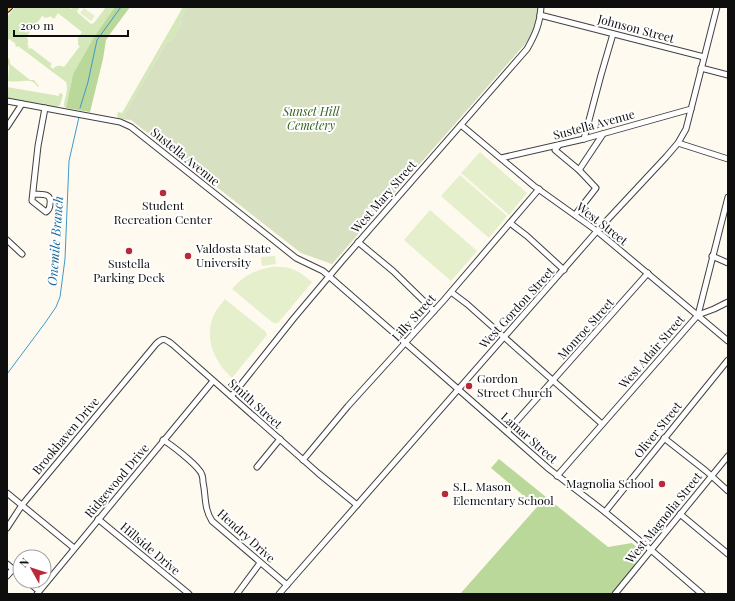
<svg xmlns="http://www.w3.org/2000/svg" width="735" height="601" viewBox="0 0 735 601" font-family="'Playfair Display',serif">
  <rect width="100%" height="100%" fill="#fffaef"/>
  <g fill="#d4e8b9" fill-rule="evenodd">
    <path d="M15,7H69L71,9L74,7H80L77,11L78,13L91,24L94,23L106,7H115L94,37L73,74L66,108L64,106C64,98 69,91 66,82L18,46L16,47L15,43L9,39L7,41V17ZM58,13L82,32L78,38V45L80,46L64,67C60,65 56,65 53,69L50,66L52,64L31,48L30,49L28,48L29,46L27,45L28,43V39L26,37L43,15L44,18L49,17L50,16L54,19Z"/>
    <polygon points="183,7 187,7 180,19 181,25 171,41 167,42 122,119 118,118 117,116 118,112 122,113"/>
    <path d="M7,57L10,60V64L30,80H34L39,86L38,87C37,86 35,83 33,82C27,79 16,83 8,81L9,67L7,61Z"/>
    <polygon points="7,87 59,96 59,94 61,93 63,95 60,105 57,107 7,98"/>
  </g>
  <g fill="#b9d899">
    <polygon points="115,7 130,7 110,34 106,40 103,59 90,112 66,108 73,74 94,37"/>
    <polygon points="499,459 608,547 632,543 640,550 635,566 612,594 460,594 537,507 491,468"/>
  </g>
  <polygon fill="#d7e0c0" points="187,7 538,7 537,25 532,36 332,264 301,253 131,120 122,119 167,42 171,41 181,25 180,19"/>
  <g fill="#e5efcb">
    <polygon points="84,8 95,16 91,21 80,13"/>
    <polygon points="480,152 527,193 509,215 461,173"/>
    <polygon points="460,175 507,216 489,238 441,196"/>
    <polygon points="430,210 477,251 451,281 404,240"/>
    <polygon points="275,256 276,264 262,266 261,257"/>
    <path d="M271,267C291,266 297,270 312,282L278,323H274L272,322L232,289C245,275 253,271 271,267Z"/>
    <path d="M225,299L266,332L267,335L232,378C215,363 204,339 213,317C215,310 221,305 225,299Z"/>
  </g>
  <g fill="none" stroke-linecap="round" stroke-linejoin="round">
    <g stroke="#3e9ac9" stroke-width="1">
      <polyline points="80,108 88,82 97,40 121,7"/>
      <polyline points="7,374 45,323 56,307 60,297 65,259 69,161 79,117"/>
    </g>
    <g stroke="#414141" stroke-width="7">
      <g id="minor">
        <polyline points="540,15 704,57"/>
        <polyline points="701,68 728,75"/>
        <polyline points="7,101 120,122 131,127 296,258 323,271 393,332 549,469 605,512 651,550 702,594"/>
        <polyline points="461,125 534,186 597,231 728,341"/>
        <polyline points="7,127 22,104"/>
        <polyline points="584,139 601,75 613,34"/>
        <polyline points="678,143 728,159"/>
        <polyline points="559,145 555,150 579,170 596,188 575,215"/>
        <polyline points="501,158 584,139 691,109"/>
        <polyline points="579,170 603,134"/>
        <path d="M33,194C41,195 52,192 50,204C50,208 49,210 46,212L32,201V200L38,146L45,108"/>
        <polyline points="510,223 527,236 564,270"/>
        <polyline points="7,240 22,254"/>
        <polyline points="358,242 393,271 434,311"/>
        <polyline points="712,256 728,263"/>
        <polyline points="451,292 467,304 504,337 602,424"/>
        <polyline points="698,315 714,309 728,302"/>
        <path d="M231,396L235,392L251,372L294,318L342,261L527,49C535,35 540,24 541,7"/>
        <polyline points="507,432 648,273"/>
        <polyline points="664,438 706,471 728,491"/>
        <path d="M163,440C172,445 194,463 199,470C202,473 203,478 203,482C206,496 204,509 212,521L287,585"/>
        <polyline points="303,460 348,406 444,300 539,189"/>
        <polyline points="257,467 280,439"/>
        <polyline points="557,476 698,315 728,197"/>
        <polyline points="7,493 74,548"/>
        <polyline points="605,512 728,360"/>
        <polyline points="680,514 728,554"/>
        <polyline points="98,519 189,594"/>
        <path d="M7,528L22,505L156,344C163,337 165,339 172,344L318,473L357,505"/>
        <polyline points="7,564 20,575"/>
        <polyline points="7,576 13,569"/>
        <polyline points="27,581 39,591"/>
        <polyline points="37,594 213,381"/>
        <polyline points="237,594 260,563"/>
        <polyline points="279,594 597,231 666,157 678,143 686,129 717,7"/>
        <polyline points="615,594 728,456"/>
      </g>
    </g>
    <g stroke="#1f1f1f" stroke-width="8">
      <polyline id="major" points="7,9 9,7"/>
    </g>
    <use href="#minor" stroke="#fff" stroke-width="5"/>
    <use href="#major" stroke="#f4ca69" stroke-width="6"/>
  </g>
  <g fill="#ba2939" stroke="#fff" stroke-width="1.5">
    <circle cx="163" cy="193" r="4"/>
    <circle cx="129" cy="251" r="4"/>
    <circle cx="188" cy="256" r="4"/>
    <circle cx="469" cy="386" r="4"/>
    <circle cx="662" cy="484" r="4"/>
    <circle cx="445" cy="494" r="4"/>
  </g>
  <g text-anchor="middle" stroke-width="4" stroke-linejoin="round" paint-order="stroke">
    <g font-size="12" fill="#0e0e0e" stroke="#fff">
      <text transform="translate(636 29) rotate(15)" y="4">Johnson Street</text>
      <text transform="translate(594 125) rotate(-15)" y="4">Sustella Avenue</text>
      <text transform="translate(185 157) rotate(39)" y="4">Sustella Avenue</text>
      <text transform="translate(384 197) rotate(-49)" y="4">West Mary Street</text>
      <text transform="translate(602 224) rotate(38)" y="4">West Street</text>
      <text transform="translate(517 308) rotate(-48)" y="4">West Gordon Street</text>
      <text transform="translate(414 318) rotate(-48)" y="4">Lilly Street</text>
      <text transform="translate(586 329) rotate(-48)" y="4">Monroe Street</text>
      <text transform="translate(652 352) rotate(-49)" y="4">West Adair Street</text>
      <text transform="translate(255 404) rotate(42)" y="4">Smith Street</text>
      <text transform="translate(658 430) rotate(-51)" y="4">Oliver Street</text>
      <text transform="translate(66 436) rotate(-50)" y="4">Brookhaven Drive</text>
      <text transform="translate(529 438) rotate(41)" y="4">Lamar Street</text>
      <text transform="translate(117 481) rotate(-50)" y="4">Ridgewood Drive</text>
      <text transform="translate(664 518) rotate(-51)" y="4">West Magnolia Street</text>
      <text transform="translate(246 536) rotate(42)" y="4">Hendry Drive</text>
      <text transform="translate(150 549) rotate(40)" y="4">Hillside Drive</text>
    </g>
    <g font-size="12" font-style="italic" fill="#326420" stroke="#fff">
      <text x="311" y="116">Sunset Hill<tspan x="311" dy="14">Cemetery</tspan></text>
    </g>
    <g font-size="12" fill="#0e0e0e" stroke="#fff" text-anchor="start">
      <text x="163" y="210" text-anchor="middle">Student<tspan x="163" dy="14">Recreation Center</tspan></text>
      <text x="196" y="253">Valdosta State<tspan x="196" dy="14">University</tspan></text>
      <text x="129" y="268" text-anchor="middle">Sustella<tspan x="129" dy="14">Parking Deck</tspan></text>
      <text x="477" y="383">Gordon<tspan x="477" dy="14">Street Church</tspan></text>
      <text x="654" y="488" text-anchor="end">Magnolia School</text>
      <text x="453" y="491">S.L. Mason<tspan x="453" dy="14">Elementary School</tspan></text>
    </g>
    <g font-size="13" font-style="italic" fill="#1a6b9c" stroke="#fff">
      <text transform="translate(55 241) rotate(-86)" y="5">Onemile Branch</text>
    </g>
  </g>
  <rect width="735" height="601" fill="none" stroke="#0e0e0e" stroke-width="16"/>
  <g transform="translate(32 569) rotate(309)"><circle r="19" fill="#ffffff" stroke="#9f9f9f"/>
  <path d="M0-3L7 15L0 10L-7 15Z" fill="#ba2939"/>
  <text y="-6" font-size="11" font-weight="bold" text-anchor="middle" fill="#0e0e0e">N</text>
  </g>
  <path d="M14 30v6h114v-6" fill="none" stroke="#0e0e0e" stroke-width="2"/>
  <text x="20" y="30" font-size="12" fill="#0e0e0e" stroke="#ffffff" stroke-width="3" paint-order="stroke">200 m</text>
</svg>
